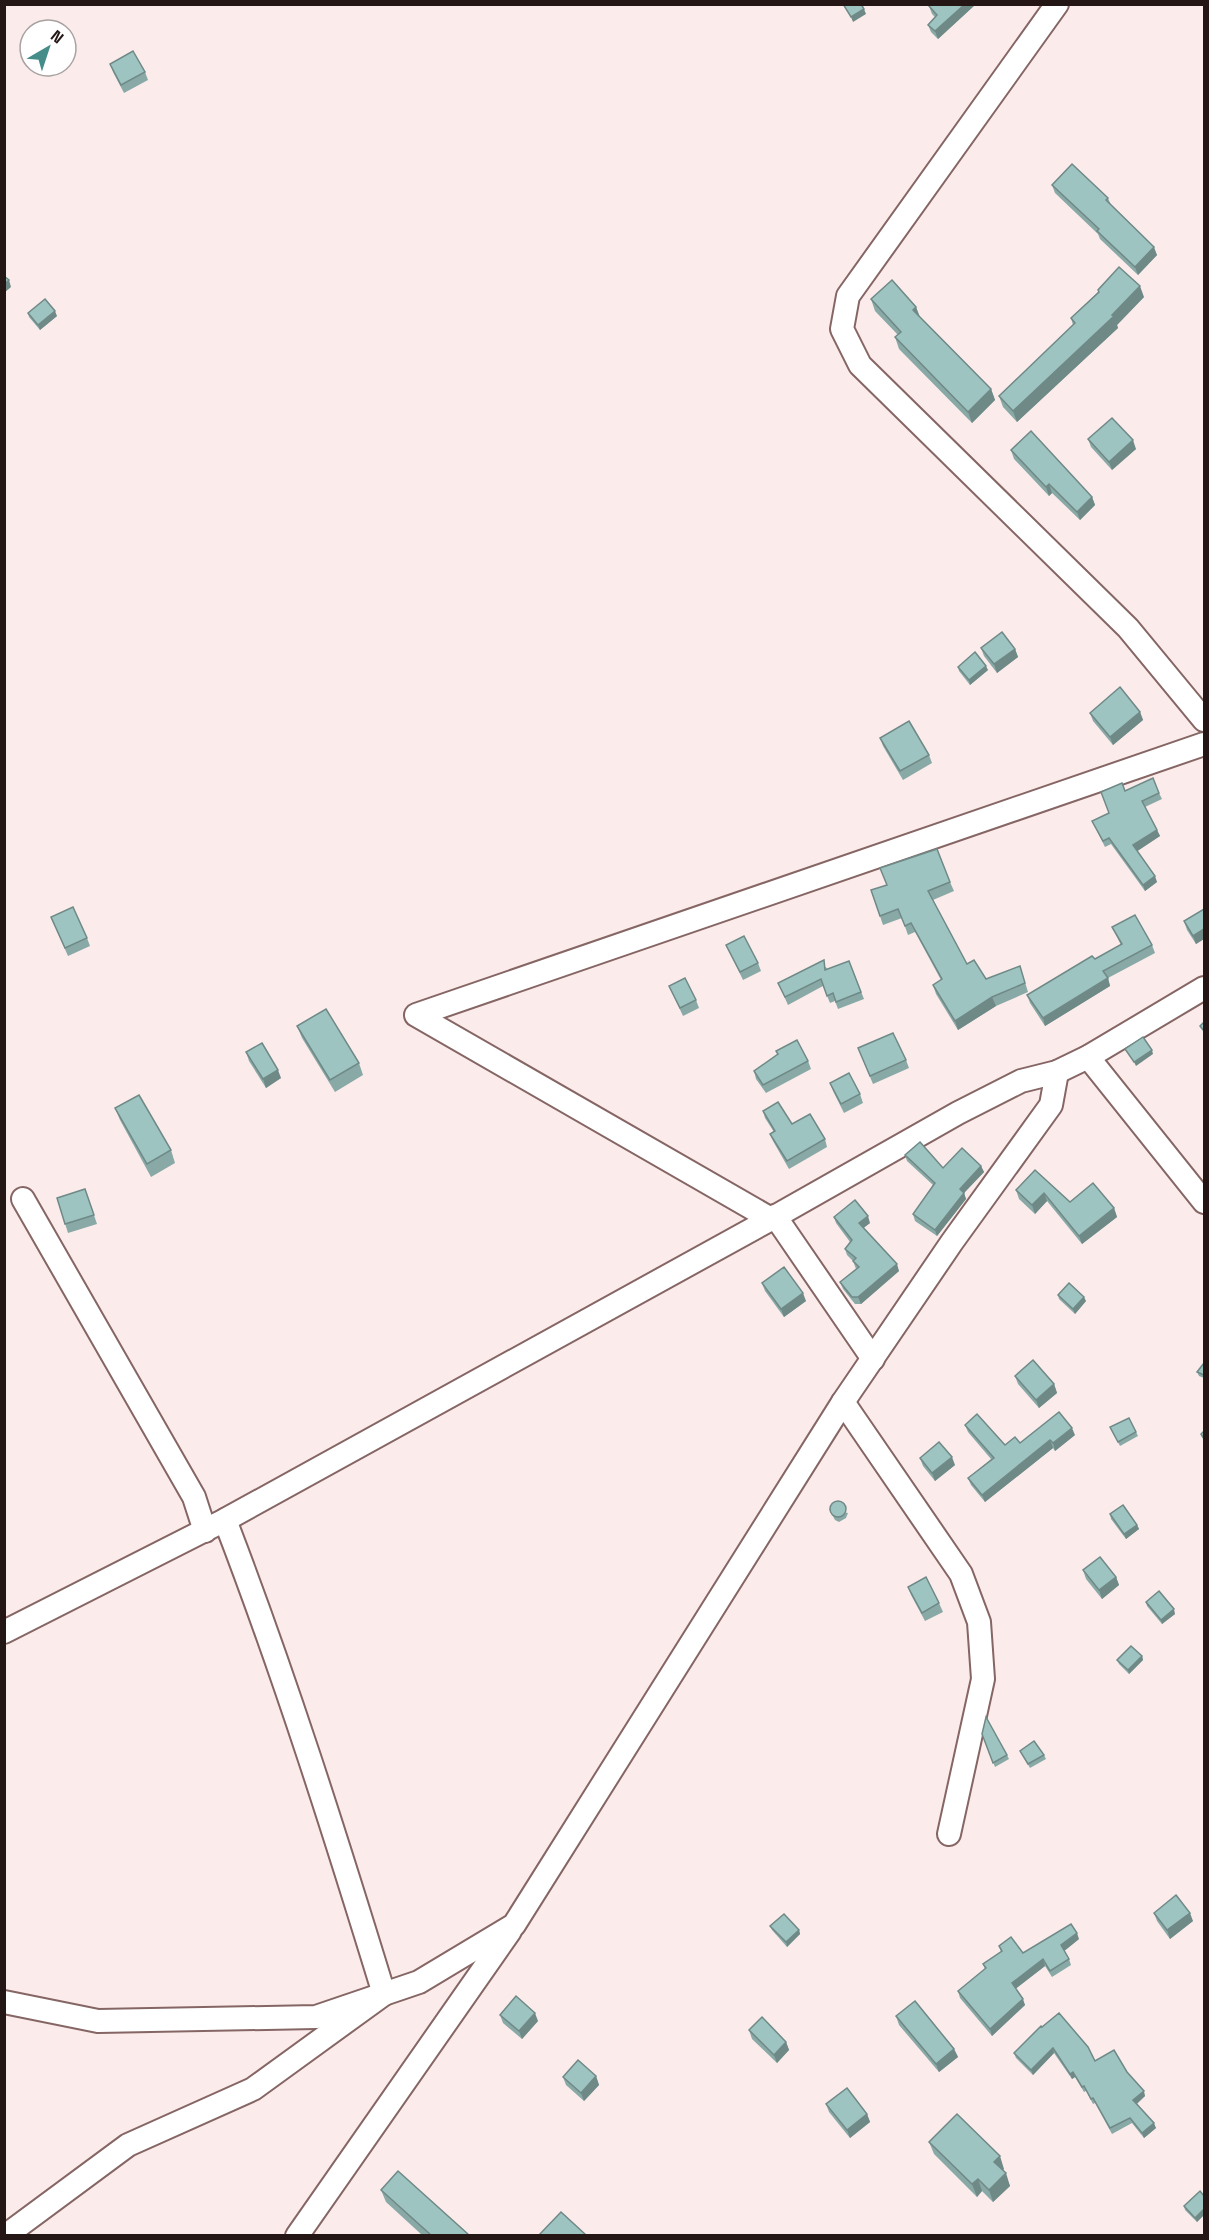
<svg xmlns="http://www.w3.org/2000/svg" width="1209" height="2240" viewBox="0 0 1209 2240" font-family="'Space Grotesk',sans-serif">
  <rect width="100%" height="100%" fill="#fbeceb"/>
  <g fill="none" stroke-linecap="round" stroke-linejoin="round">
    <g stroke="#856664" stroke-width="26">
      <g id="minor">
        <polyline points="1057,4 848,296 842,329 860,365 1128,628 1204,720"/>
        <polyline points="1088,1057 1204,1202"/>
        <polyline points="23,1199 194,1497 205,1531"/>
        <polyline points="775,1216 873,1359"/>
        <polyline points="771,1219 416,1015 1204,744"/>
        <polyline points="843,1402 961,1574 979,1622 983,1679 949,1834"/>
        <polyline points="4,1632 225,1520 771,1219 958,1113 1021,1081 1057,1072 1088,1057 1204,988"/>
        <polyline points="4,2002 98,2021 316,2017 419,1982 514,1925 843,1402 952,1242 1051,1105 1057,1072"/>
        <path d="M5,2236L128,2145L253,2089L384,1994C335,1834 285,1676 225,1520"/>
        <polyline points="297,2236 510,1931"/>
      </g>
    </g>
    <use href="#minor" stroke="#fff" stroke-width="22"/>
  </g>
  <g fill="#88a9a6">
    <polygon points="931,4 976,4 938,39 931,32 928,25 935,17 932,14 929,6"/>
    <polygon points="110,64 145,72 148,80 124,93 113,72"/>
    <polygon points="1052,185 1108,198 1111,205 1157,255 1138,275 1100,239 1098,234 1055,193"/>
    <polygon points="1098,290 1144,297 1117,325 1118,328 1017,422 1003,407 999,396 1073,325 1071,318 1098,292"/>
    <polygon points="871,299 916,307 920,317 991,389 995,400 972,423 899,349 895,337 898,335 875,311"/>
    <polygon points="28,313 57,316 40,330 29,317"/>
    <polygon points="1088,439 1136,449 1112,470 1091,447"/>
    <polygon points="1011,450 1092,497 1095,505 1080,520 1052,493 1049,496 1014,459"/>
    <polygon points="981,648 1015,649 1018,657 997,673 984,656"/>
    <polygon points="958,667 988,670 970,685 959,671"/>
    <polygon points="1140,712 1143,720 1113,745 1093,721 1090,713"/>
    <polygon points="880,738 929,755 932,763 903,780 883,746"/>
    <polygon points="1125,791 1159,793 1162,799 1145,807 1160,836 1137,851 1157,882 1145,891 1111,844 1105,847 1092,821 1109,813"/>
    <polygon points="950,882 954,891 933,900 967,964 986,979 1020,966 1028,992 996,1006 958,1030 936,994 933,985 941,980 915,932 908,935 902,918 883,925 871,890 887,885"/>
    <polygon points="1204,909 1204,939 1196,944 1187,930 1184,921"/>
    <polygon points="51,917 87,938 90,946 68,956"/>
    <polygon points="1112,927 1152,945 1155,953 1108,978 1110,986 1045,1026 1030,1003 1027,995 1121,945"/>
    <polygon points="726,945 758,963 761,971 743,980"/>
    <polygon points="849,961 864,999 838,1009 835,1001 830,1003 823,986 788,1005 778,983 826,967 827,969"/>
    <polygon points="669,986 696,1000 699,1008 683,1016"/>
    <polygon points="297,1026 359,1063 363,1075 335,1092 302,1038"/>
    <polygon points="858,1048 906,1060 909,1068 873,1084"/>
    <polygon points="776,1051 808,1061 811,1069 766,1093 756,1079 754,1071 778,1055"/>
    <polygon points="246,1052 281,1078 266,1088 249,1061"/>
    <polygon points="830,1083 860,1094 863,1103 844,1113 833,1091"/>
    <polygon points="115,1108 171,1150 175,1163 151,1177 120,1120"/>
    <polygon points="763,1111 825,1139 827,1147 789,1169 773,1141 770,1134 774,1132 765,1118"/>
    <polygon points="905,1155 943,1168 981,1166 984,1172 964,1193 966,1199 937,1236 915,1221 913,1214 933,1185 907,1161"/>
    <polygon points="1035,1170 1070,1202 1114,1208 1117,1217 1082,1244 1047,1201 1035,1214 1019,1199 1016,1190"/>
    <polygon points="85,1189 97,1224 68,1233 57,1198"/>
    <polygon points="834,1217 870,1223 863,1228 899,1271 861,1304 855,1304 843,1289 840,1282 856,1269 853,1261 847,1255 845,1249 850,1242 836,1223"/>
    <polygon points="762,1283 806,1301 784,1317 765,1291"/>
    <polygon points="1058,1295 1086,1301 1075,1314 1059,1299"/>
    <polygon points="1204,1363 1204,1378 1199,1376 1197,1372"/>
    <polygon points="1015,1376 1054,1384 1057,1393 1039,1408 1018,1384"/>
    <polygon points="965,1425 1005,1445 1075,1435 1055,1451 1053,1448 985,1502 971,1485 968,1478 991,1459 968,1432"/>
    <polygon points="1110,1427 1136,1432 1138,1436 1120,1446"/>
    <polygon points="920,1458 955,1465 935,1481 923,1466"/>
    <polygon points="829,1509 848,1513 846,1518 839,1522 835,1520"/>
    <polygon points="1110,1514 1137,1525 1139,1529 1126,1539 1111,1519"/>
    <polygon points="1083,1570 1116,1577 1119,1585 1102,1599 1086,1579"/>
    <polygon points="908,1587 939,1603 943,1612 925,1621 911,1595"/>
    <polygon points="1146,1602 1175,1614 1162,1624 1147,1606"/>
    <polygon points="1142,1656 1143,1660 1129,1674 1119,1664 1117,1660"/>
    <polygon points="982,1734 1007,1755 1009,1759 995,1767"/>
    <polygon points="1020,1751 1044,1755 1046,1759 1030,1768"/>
    <polygon points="1154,1913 1193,1921 1170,1939 1157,1921"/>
    <polygon points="770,1926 799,1930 800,1934 787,1947 772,1930"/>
    <polygon points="1079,1939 1064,1951 1069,1959 1071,1965 1052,1977 1045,1966 1015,1989 1025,2005 992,2036 960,1998 958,1991 985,1969 983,1964 1001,1952 999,1946 1023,1953"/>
    <polygon points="500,2015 538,2021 522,2039 503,2023"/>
    <polygon points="896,2016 954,2049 958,2057 939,2072 899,2025"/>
    <polygon points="1042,2027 1095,2061 1127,2072 1145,2096 1137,2104 1156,2128 1144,2138 1132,2123 1112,2134 1095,2103 1093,2104 1086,2091 1084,2092 1075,2077 1072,2079 1054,2053 1033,2075 1016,2058 1014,2053"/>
    <polygon points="749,2030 786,2042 789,2050 777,2063 752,2039"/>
    <polygon points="596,2076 599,2085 584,2101 566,2085 563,2077"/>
    <polygon points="826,2104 867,2114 870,2122 850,2138 829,2112"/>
    <polygon points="929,2142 1004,2169 1003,2170 1010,2186 993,2202 982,2191 977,2197 934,2154"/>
    <polygon points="381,2190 469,2235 422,2235 386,2202"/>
    <polygon points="1204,2196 1204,2215 1197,2222 1185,2210 1184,2206"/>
  </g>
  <g fill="#6f8987">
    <polygon points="965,4 976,4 938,39 935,31"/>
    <polygon points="864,9 866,14 853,22 851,17"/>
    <polygon points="1154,247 1157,255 1138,275 1135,267"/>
    <polygon points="9,280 11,287 4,293 4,284"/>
    <polygon points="1140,286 1144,297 1117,325 1118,328 1017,422 1013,411 1112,315"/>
    <polygon points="916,307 920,318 913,310"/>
    <polygon points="55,311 57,316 40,330 38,325"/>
    <polygon points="991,389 995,400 972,423 968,412"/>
    <polygon points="1133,440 1136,449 1112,470 1109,462"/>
    <polygon points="1049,484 1052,493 1049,496 1046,487"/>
    <polygon points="1092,497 1095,505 1080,520 1077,512"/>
    <polygon points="1015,649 1018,657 997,673 994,664"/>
    <polygon points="986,666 988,670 970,685 969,680"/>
    <polygon points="1140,712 1143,720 1113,745 1110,737"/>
    <polygon points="1157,830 1160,836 1136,852 1133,845"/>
    <polygon points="1155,876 1157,882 1145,891 1143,885"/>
    <polygon points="1204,929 1204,939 1196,944 1193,936"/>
    <polygon points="1108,978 1110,986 1045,1026 1043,1018"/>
    <polygon points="992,997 996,1006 958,1030 955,1021"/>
    <polygon points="1152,1050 1153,1054 1136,1066 1134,1062"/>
    <polygon points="278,1070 281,1078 266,1088 263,1079"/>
    <polygon points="981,1166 984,1172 964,1193 966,1199 937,1236 935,1230 960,1189"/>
    <polygon points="1044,1193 1047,1201 1035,1214 1032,1205"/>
    <polygon points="1114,1208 1117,1217 1082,1244 1079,1236"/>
    <polygon points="868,1216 870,1223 861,1230 859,1223"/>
    <polygon points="897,1264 899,1271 861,1304 858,1297"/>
    <polygon points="803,1293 806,1301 784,1317 781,1309"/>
    <polygon points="1084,1297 1086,1301 1075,1314 1073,1309"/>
    <polygon points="1054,1384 1057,1393 1039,1408 1036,1400"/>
    <polygon points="1072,1428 1075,1435 1055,1451 1053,1443"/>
    <polygon points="1050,1440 1053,1448 985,1502 982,1495"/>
    <polygon points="952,1457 955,1465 935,1481 932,1473"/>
    <polygon points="1137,1525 1139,1529 1126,1539 1124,1534"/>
    <polygon points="1116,1577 1119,1585 1102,1599 1099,1590"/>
    <polygon points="1174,1609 1175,1614 1162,1624 1161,1620"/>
    <polygon points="1142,1656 1143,1660 1129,1674 1128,1670"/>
    <polygon points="1190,1913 1193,1921 1170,1939 1167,1930"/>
    <polygon points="799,1930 800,1934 787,1947 786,1942"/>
    <polygon points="1077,1933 1079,1939 1063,1952 1061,1945"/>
    <polygon points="1043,1959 1045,1966 1014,1990 1012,1983"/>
    <polygon points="1023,1999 1025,2005 992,2036 990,2029"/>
    <polygon points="535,2013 538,2021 522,2039 519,2031"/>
    <polygon points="786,2042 789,2050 777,2063 774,2055"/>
    <polygon points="1053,2048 1054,2053 1033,2075 1031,2070"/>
    <polygon points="954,2049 958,2057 939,2072 936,2064"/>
    <polygon points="1073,2072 1075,2077 1072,2079 1070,2074"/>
    <polygon points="596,2076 599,2085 584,2101 581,2093"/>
    <polygon points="1144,2091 1145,2096 1135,2105 1133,2100"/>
    <polygon points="867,2114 870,2122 850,2138 847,2130"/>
    <polygon points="1154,2123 1156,2128 1144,2138 1142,2133"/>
    <polygon points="1000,2156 1004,2169 999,2174 994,2162"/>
    <polygon points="1006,2173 1010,2186 993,2202 989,2190"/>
    <polygon points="978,2179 982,2191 977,2197 972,2184"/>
    <polygon points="1204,2209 1204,2215 1197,2222 1195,2218"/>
  </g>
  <g fill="#9ec4c1" stroke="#6f8987" stroke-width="1.5">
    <polygon points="843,4 861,4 864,9 851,17"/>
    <polygon points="931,4 965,4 935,31 928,25 937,15 929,6"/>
    <polygon points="133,51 145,72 121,85 110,64"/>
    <polygon points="1072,164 1108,198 1106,200 1154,247 1135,267 1097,231 1099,229 1052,185"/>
    <polygon points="1119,267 1140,286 1112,315 1114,316 1013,411 999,396 1075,323 1071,318 1099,292 1098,290"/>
    <polygon points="4,276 9,280 4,284"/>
    <polygon points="892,280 916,307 913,310 991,389 968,412 895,337 901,332 871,299"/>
    <polygon points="45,299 55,311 38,325 28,313"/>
    <polygon points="1112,418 1133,440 1109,462 1088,439"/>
    <polygon points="1031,431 1092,497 1077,512 1049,484 1046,487 1011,450"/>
    <polygon points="1002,632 1015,649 994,664 981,648"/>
    <polygon points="975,652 986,666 969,680 958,667"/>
    <polygon points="1120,687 1140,712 1110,737 1090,713"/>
    <polygon points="909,721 929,755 900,771 880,738"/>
    <polygon points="1153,778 1159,793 1142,801 1157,830 1133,845 1155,876 1143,885 1109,838 1103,841 1092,821 1109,813 1101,792 1122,783 1125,791"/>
    <polygon points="937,849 950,882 928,891 967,964 974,960 986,979 1020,966 1025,983 992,997 955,1021 933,985 942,979 911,923 905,926 898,909 880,916 871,890 887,885 880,868"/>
    <polygon points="73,907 87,938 65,948 51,917"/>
    <polygon points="1204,909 1204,929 1193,936 1184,921"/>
    <polygon points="1135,915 1152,945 1103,971 1108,978 1043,1018 1027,995 1092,956 1095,959 1122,944 1112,927"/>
    <polygon points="744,936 758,963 740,972 726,945"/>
    <polygon points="824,960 825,970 849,961 861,992 836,1002 833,993 827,996 821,979 785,997 778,983"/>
    <polygon points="685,978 696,1000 680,1008 669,986"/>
    <polygon points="326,1009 359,1063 330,1080 297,1026"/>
    <polygon points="1204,1022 1204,1031 1200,1026"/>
    <polygon points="893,1033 906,1060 870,1076 858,1048"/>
    <polygon points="1143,1037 1152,1050 1134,1062 1125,1049"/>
    <polygon points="797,1040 808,1061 763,1085 754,1071 778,1054 776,1051"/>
    <polygon points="262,1043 278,1070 263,1079 246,1052"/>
    <polygon points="849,1073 860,1094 841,1104 830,1083"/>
    <polygon points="139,1095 171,1150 147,1164 115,1108"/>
    <polygon points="778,1102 792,1124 810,1114 825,1139 787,1161 770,1134 775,1131 763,1111"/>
    <polygon points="920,1142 943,1168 962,1148 981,1166 960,1189 964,1193 935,1230 913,1214 935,1183 905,1155"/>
    <polygon points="1035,1170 1070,1202 1093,1183 1114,1208 1079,1236 1044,1193 1032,1205 1016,1190"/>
    <polygon points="85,1189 94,1215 65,1224 57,1198"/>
    <polygon points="855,1200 868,1216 859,1223 897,1264 858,1297 852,1297 840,1282 859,1267 853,1261 856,1258 845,1249 852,1240 834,1217"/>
    <polygon points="784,1267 803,1293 781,1309 762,1283"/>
    <polygon points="1069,1283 1084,1297 1073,1309 1058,1295"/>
    <polygon points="1033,1360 1054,1384 1036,1400 1015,1376"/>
    <polygon points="1204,1363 1204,1375 1197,1372"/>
    <polygon points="1059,1412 1072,1428 1053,1443 1050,1440 982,1495 968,1478 994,1458 965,1425 977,1414 1005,1445 1015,1437 1020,1443"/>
    <polygon points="1129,1418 1136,1432 1118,1442 1110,1427"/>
    <polygon points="1204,1431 1204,1439 1201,1434"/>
    <polygon points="939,1442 952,1457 932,1473 920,1458"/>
    <circle cx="838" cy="1509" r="8"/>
    <polygon points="1123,1505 1137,1525 1124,1534 1110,1514"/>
    <polygon points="1100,1557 1116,1577 1099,1590 1083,1570"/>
    <polygon points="926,1577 939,1603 922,1613 908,1587"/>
    <polygon points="1159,1591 1174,1609 1161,1620 1146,1602"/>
    <polygon points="1131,1646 1142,1656 1128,1670 1117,1660"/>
    <polygon points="986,1717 1007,1755 993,1763 982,1734"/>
    <polygon points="1034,1741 1044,1755 1028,1764 1020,1751"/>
    <polygon points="1176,1895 1190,1913 1167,1930 1154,1913"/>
    <polygon points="784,1914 799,1930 786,1942 770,1926"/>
    <polygon points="1071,1924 1077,1933 1061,1945 1069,1959 1050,1971 1043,1959 1012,1983 1023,1999 990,2029 958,1991 986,1968 983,1964 1002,1951 999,1946 1011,1937 1023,1953"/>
    <polygon points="516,1996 535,2013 519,2031 500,2015"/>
    <polygon points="915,2001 954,2049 936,2064 896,2016"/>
    <polygon points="1059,2013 1088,2047 1095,2061 1114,2050 1127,2072 1144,2091 1133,2100 1154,2123 1142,2133 1130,2118 1110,2128 1093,2098 1091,2099 1084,2086 1082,2087 1073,2072 1070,2074 1053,2048 1031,2070 1014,2053 1041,2026 1042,2027"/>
    <polygon points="762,2017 786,2042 774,2055 749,2030"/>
    <polygon points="578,2060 596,2076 581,2093 563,2077"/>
    <polygon points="847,2088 867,2114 847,2130 826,2104"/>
    <polygon points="957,2114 1000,2156 994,2162 1006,2173 989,2190 978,2179 972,2184 929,2142"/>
    <polygon points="398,2171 469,2235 431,2235 381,2190"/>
    <polygon points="1200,2191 1204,2196 1204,2209 1195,2218 1184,2206"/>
    <polygon points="561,2212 586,2235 539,2235"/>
  </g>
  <rect width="1209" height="2240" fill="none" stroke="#231615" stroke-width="12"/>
  <g transform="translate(48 48) rotate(39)"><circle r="28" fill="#ffffff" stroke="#a7a2a1" stroke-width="1.5"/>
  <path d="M0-4.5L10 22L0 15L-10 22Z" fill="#458d89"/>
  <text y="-9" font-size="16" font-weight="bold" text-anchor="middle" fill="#231615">N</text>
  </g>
</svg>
